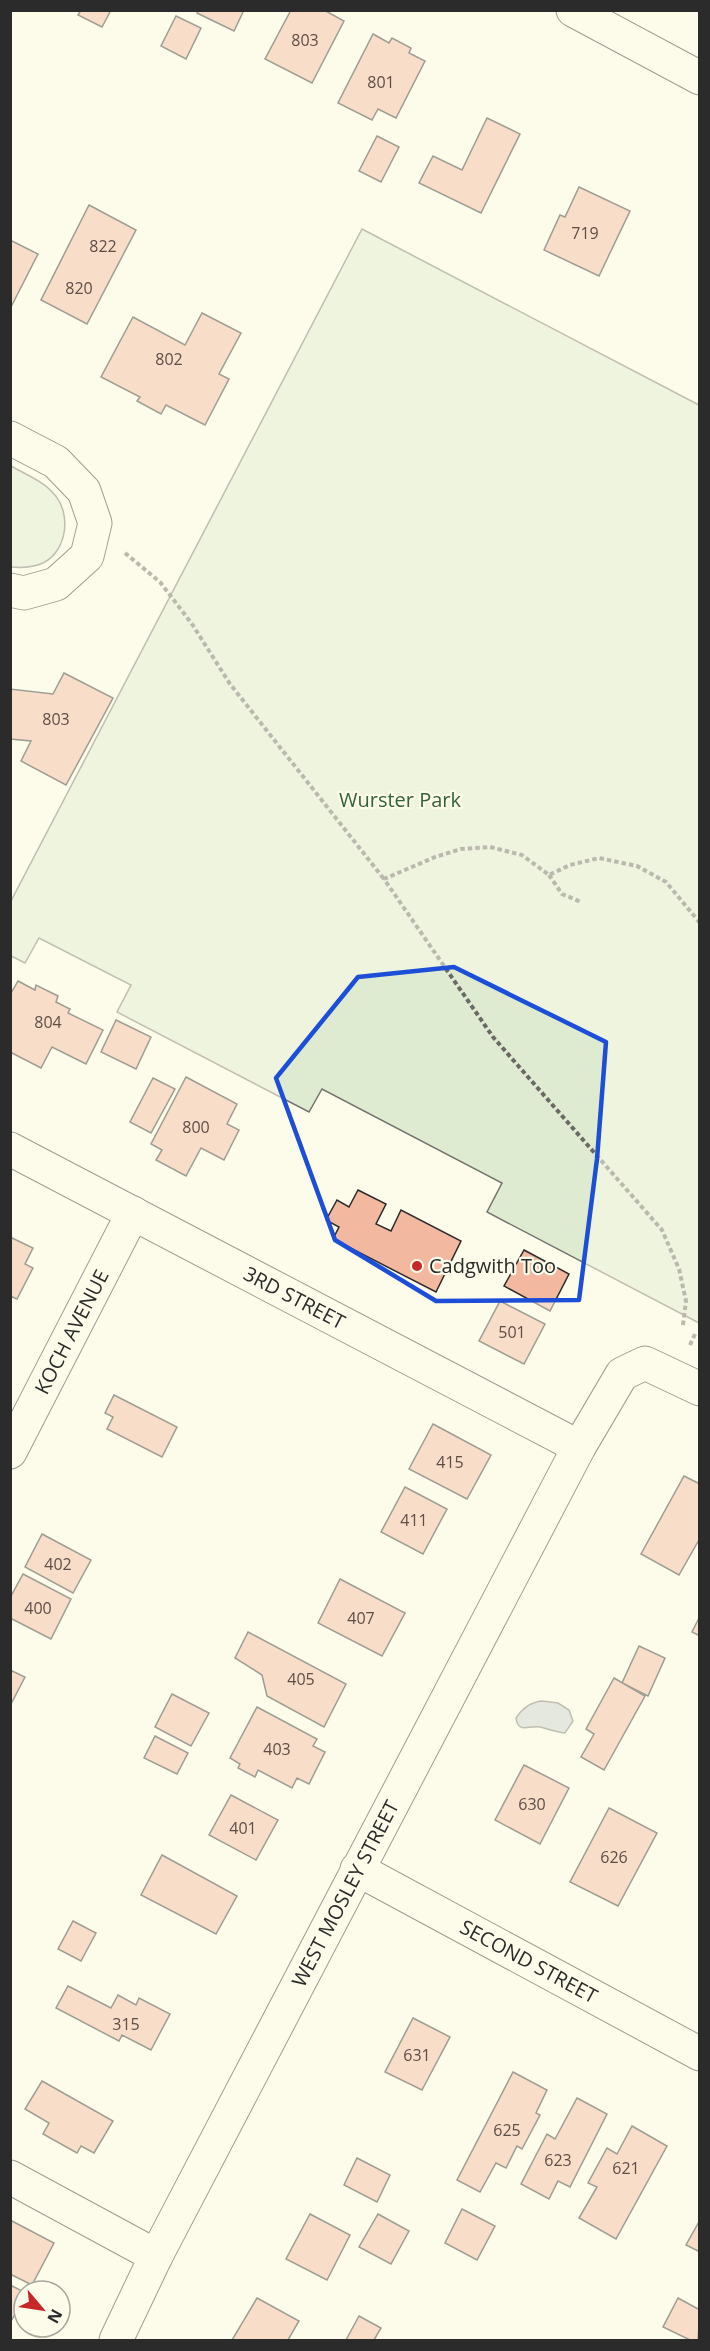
<svg xmlns="http://www.w3.org/2000/svg" width="710" height="2351" viewBox="0 0 710 2351" font-family="'Open Sans',sans-serif">
  <rect width="100%" height="100%" fill="#fdfbea"/>
  <g fill="#deebd1" stroke="#74746e" stroke-width="1.5">
    <polygon points="362,229 699,405 699,1323 487,1212 502,1183 322,1089 309,1112 117,1012 131,985 39,938 25,963 11,956 11,901"/>
    <path d="M11,466C25,474 43,481 54,494C72,514 67,551 43,563C32,568 22,568 11,567Z"/>
  </g>
  <path fill="#c7d0d0" stroke="#74746e" stroke-width="1.5" d="M542,1701L558,1703L569,1710L573,1721L565,1733C555,1732 549,1729 540,1727C529,1725 518,1734 516,1718C522,1709 531,1702 542,1701Z"/>
  <g fill="#f2b8a0" stroke="#2b2b2b" stroke-width="1.5">
    <polygon points="81,10 111,10 102,27 78,15"/>
    <polygon points="198,10 244,10 234,31 197,13"/>
    <polygon points="291,10 324,10 344,21 312,83 265,59"/>
    <polygon points="176,16 201,28 186,59 161,46"/>
    <polygon points="373,34 389,43 392,38 411,48 409,53 425,61 396,118 378,109 372,120 338,103"/>
    <polygon points="487,118 520,134 481,213 419,183 433,156 462,170"/>
    <polygon points="377,136 399,147 381,182 359,171"/>
    <polygon points="579,187 630,211 599,276 544,250 560,215 565,217"/>
    <polygon points="89,205 136,230 87,324 41,300"/>
    <polygon points="10,240 38,254 10,309"/>
    <polygon points="202,313 241,333 219,374 229,379 205,425 166,405 161,414 137,401 140,397 101,377 133,317 185,345"/>
    <polygon points="64,673 113,698 66,785 21,761 31,741 10,739 10,689 53,694"/>
    <polygon points="18,981 35,990 36,985 58,996 56,1002 70,1009 68,1013 103,1030 86,1064 52,1047 41,1068 10,1052 10,995"/>
    <polygon points="116,1020 151,1037 136,1069 101,1052"/>
    <polygon points="186,1077 237,1104 227,1124 239,1130 224,1160 201,1148 186,1176 156,1160 162,1150 151,1144"/>
    <polygon points="153,1078 175,1089 151,1133 130,1122"/>
    <polygon points="358,1190 386,1204 376,1224 391,1231 401,1210 461,1241 436,1292 333,1239 339,1227 326,1220 337,1200 349,1207"/>
    <polygon points="10,1237 33,1248 25,1264 33,1268 17,1299 10,1296"/>
    <polygon points="524,1250 569,1274 550,1311 504,1286"/>
    <polygon points="500,1301 545,1324 524,1364 479,1341"/>
    <polygon points="114,1395 177,1427 162,1457 107,1429 113,1417 105,1413"/>
    <polygon points="433,1424 491,1455 467,1499 409,1469"/>
    <polygon points="684,1476 700,1484 700,1538 679,1575 641,1554"/>
    <polygon points="405,1487 447,1509 423,1554 381,1532"/>
    <polygon points="42,1534 91,1560 73,1593 25,1567"/>
    <polygon points="23,1574 71,1599 51,1639 10,1618 10,1598"/>
    <polygon points="340,1579 405,1613 382,1656 318,1623"/>
    <polygon points="700,1616 700,1636 692,1632"/>
    <polygon points="248,1632 346,1684 324,1727 267,1696 262,1675 235,1658"/>
    <polygon points="639,1646 665,1658 648,1696 622,1683"/>
    <polygon points="10,1670 25,1677 10,1706"/>
    <polygon points="614,1678 645,1696 604,1770 581,1757 594,1734 586,1729"/>
    <polygon points="172,1694 209,1713 191,1746 155,1727"/>
    <polygon points="257,1707 317,1739 313,1746 325,1752 309,1784 297,1778 292,1788 258,1770 255,1777 238,1768 240,1764 230,1758"/>
    <polygon points="155,1736 188,1753 177,1774 144,1758"/>
    <polygon points="524,1765 569,1788 540,1844 495,1820"/>
    <polygon points="231,1795 278,1820 256,1860 209,1835"/>
    <polygon points="609,1808 657,1833 618,1906 570,1882"/>
    <polygon points="162,1855 237,1896 216,1934 141,1895"/>
    <polygon points="73,1921 96,1933 81,1961 58,1949"/>
    <polygon points="68,1986 111,2008 118,1995 136,2005 139,1998 170,2014 151,2050 122,2035 119,2041 56,2008"/>
    <polygon points="413,2018 450,2037 422,2090 385,2072"/>
    <polygon points="513,2072 547,2090 536,2113 540,2115 522,2149 517,2146 506,2168 496,2163 480,2192 457,2180"/>
    <polygon points="42,2081 113,2121 94,2153 81,2146 77,2153 43,2134 49,2123 25,2109"/>
    <polygon points="577,2098 607,2114 570,2187 558,2181 549,2199 521,2184 547,2134 555,2139"/>
    <polygon points="632,2126 667,2146 616,2239 579,2218 597,2187 588,2183 607,2148 617,2154"/>
    <polygon points="357,2158 390,2175 377,2202 344,2185"/>
    <polygon points="462,2209 495,2226 477,2260 445,2243"/>
    <polygon points="310,2214 350,2235 327,2280 286,2259"/>
    <polygon points="378,2214 409,2231 391,2264 359,2247"/>
    <polygon points="10,2220 54,2243 32,2285 10,2274"/>
    <polygon points="700,2220 700,2252 686,2245"/>
    <polygon points="10,2285 24,2292 24,2298 10,2323"/>
    <polygon points="257,2298 299,2321 288,2340 232,2340"/>
    <polygon points="678,2298 700,2310 698,2340 690,2340 663,2327"/>
    <polygon points="359,2316 381,2328 374,2340 346,2340"/>
  </g>
  <g fill="none" stroke-linecap="round" stroke-linejoin="round">
    <g stroke="#2b2b2b" stroke-width="35">
      <g id="minor">
        <polyline points="573,10 700,78"/>
        <polyline points="10,438 56,462 84,491 95,523 87,556 56,584 24,593 10,590"/>
        <path id="s1" d="M10,1149L579,1447"/>
        <path id="s2" d="M10,1452L133,1213"/>
        <path id="s3" d="M357,1869L700,2054"/>
        <polyline points="10,2177 156,2256"/>
        <path id="s4" d="M116,2340L156,2256L579,1447L622,1374L645,1363L700,1389"/>
      </g>
    </g>
    <g stroke="#6a6964" stroke-width="4" stroke-dasharray="4.5 3" stroke-linecap="butt">
      <polyline points="125,553 160,582 192,624 230,684 384,879"/>
      <polyline points="549,875 562,894 581,902"/>
      <polyline points="683,1325 686,1301 679,1269 662,1230 493,1037 384,879 435,857 461,849 490,847 522,855 549,875 570,865 599,858 637,866 666,882 700,923"/>
      <polyline points="690,1345 696,1332"/>
    </g>
    <use href="#minor" stroke="#fdfbea" stroke-width="33"/>
  </g>
  <path d="M0 0H710V2351H0ZM454,967L606,1042L597,1159L579,1300L436,1301L335,1240L276,1078L358,977Z" fill="#fdfbea" fill-opacity=".55" fill-rule="evenodd"/>
  <path fill="none" stroke="#1d4ed8" stroke-width="4.5" stroke-linejoin="round" d="M454,967L606,1042L597,1159L579,1300L436,1301L335,1240L276,1078L358,977Z"/>
  <circle fill="#c62828" stroke="#fdfbea" stroke-width="2" cx="417" cy="1266" r="6"/>
  <g text-anchor="middle" stroke-width="4.5" stroke-linejoin="round" paint-order="stroke">
    <g font-size="16" fill="#5d4e48">
      <text x="305" y="46">803</text>
      <text x="381" y="88">801</text>
      <text x="585" y="239">719</text>
      <text x="103" y="252">822</text>
      <text x="79" y="294">820</text>
      <text x="169" y="365">802</text>
      <text x="56" y="725">803</text>
      <text x="48" y="1028">804</text>
      <text x="196" y="1133">800</text>
      <text x="512" y="1338">501</text>
      <text x="450" y="1468">415</text>
      <text x="414" y="1526">411</text>
      <text x="58" y="1570">402</text>
      <text x="38" y="1614">400</text>
      <text x="361" y="1624">407</text>
      <text x="301" y="1685">405</text>
      <text x="277" y="1755">403</text>
      <text x="532" y="1810">630</text>
      <text x="243" y="1834">401</text>
      <text x="614" y="1863">626</text>
      <text x="126" y="2030">315</text>
      <text x="417" y="2061">631</text>
      <text x="507" y="2136">625</text>
      <text x="558" y="2166">623</text>
      <text x="626" y="2174">621</text>
    </g>
    <g font-size="20" fill="#34623c" stroke="#fdfbea">
      <text x="400" y="807">Wurster Park</text>
    </g>
    <g font-size="20" fill="#2b2b2b" stroke="#fdfbea" text-anchor="start">
      <text x="429" y="1273">Cadgwith Too</text>
    </g>
    <g font-size="20" fill="#2b2b2b" stroke="#fdfbea">
      <text dy="7" stroke="none"><textPath href="#s1" startOffset="321">3RD STREET</textPath></text>
      <text dy="7" stroke="none"><textPath href="#s2" startOffset="135">KOCH AVENUE</textPath></text>
      <text dy="7" stroke="none"><textPath href="#s4" startOffset="502">WEST MOSLEY STREET</textPath></text>
      <text dy="7" stroke="none"><textPath href="#s3" startOffset="195">SECOND STREET</textPath></text>
    </g>
  </g>
  <rect width="710" height="2351" fill="none" stroke="#2b2b2b" stroke-width="24"/>
  <g transform="translate(42 2309) rotate(119)"><circle r="28" fill="#fdfbea" stroke="#a9a89e" stroke-width="1.5"/>
  <path d="M0-4.5L10 22L0 15L-10 22Z" fill="#c62828"/>
  <text y="-9" font-size="16" font-weight="bold" text-anchor="middle" fill="#2b2b2b">N</text>
  </g>
</svg>
